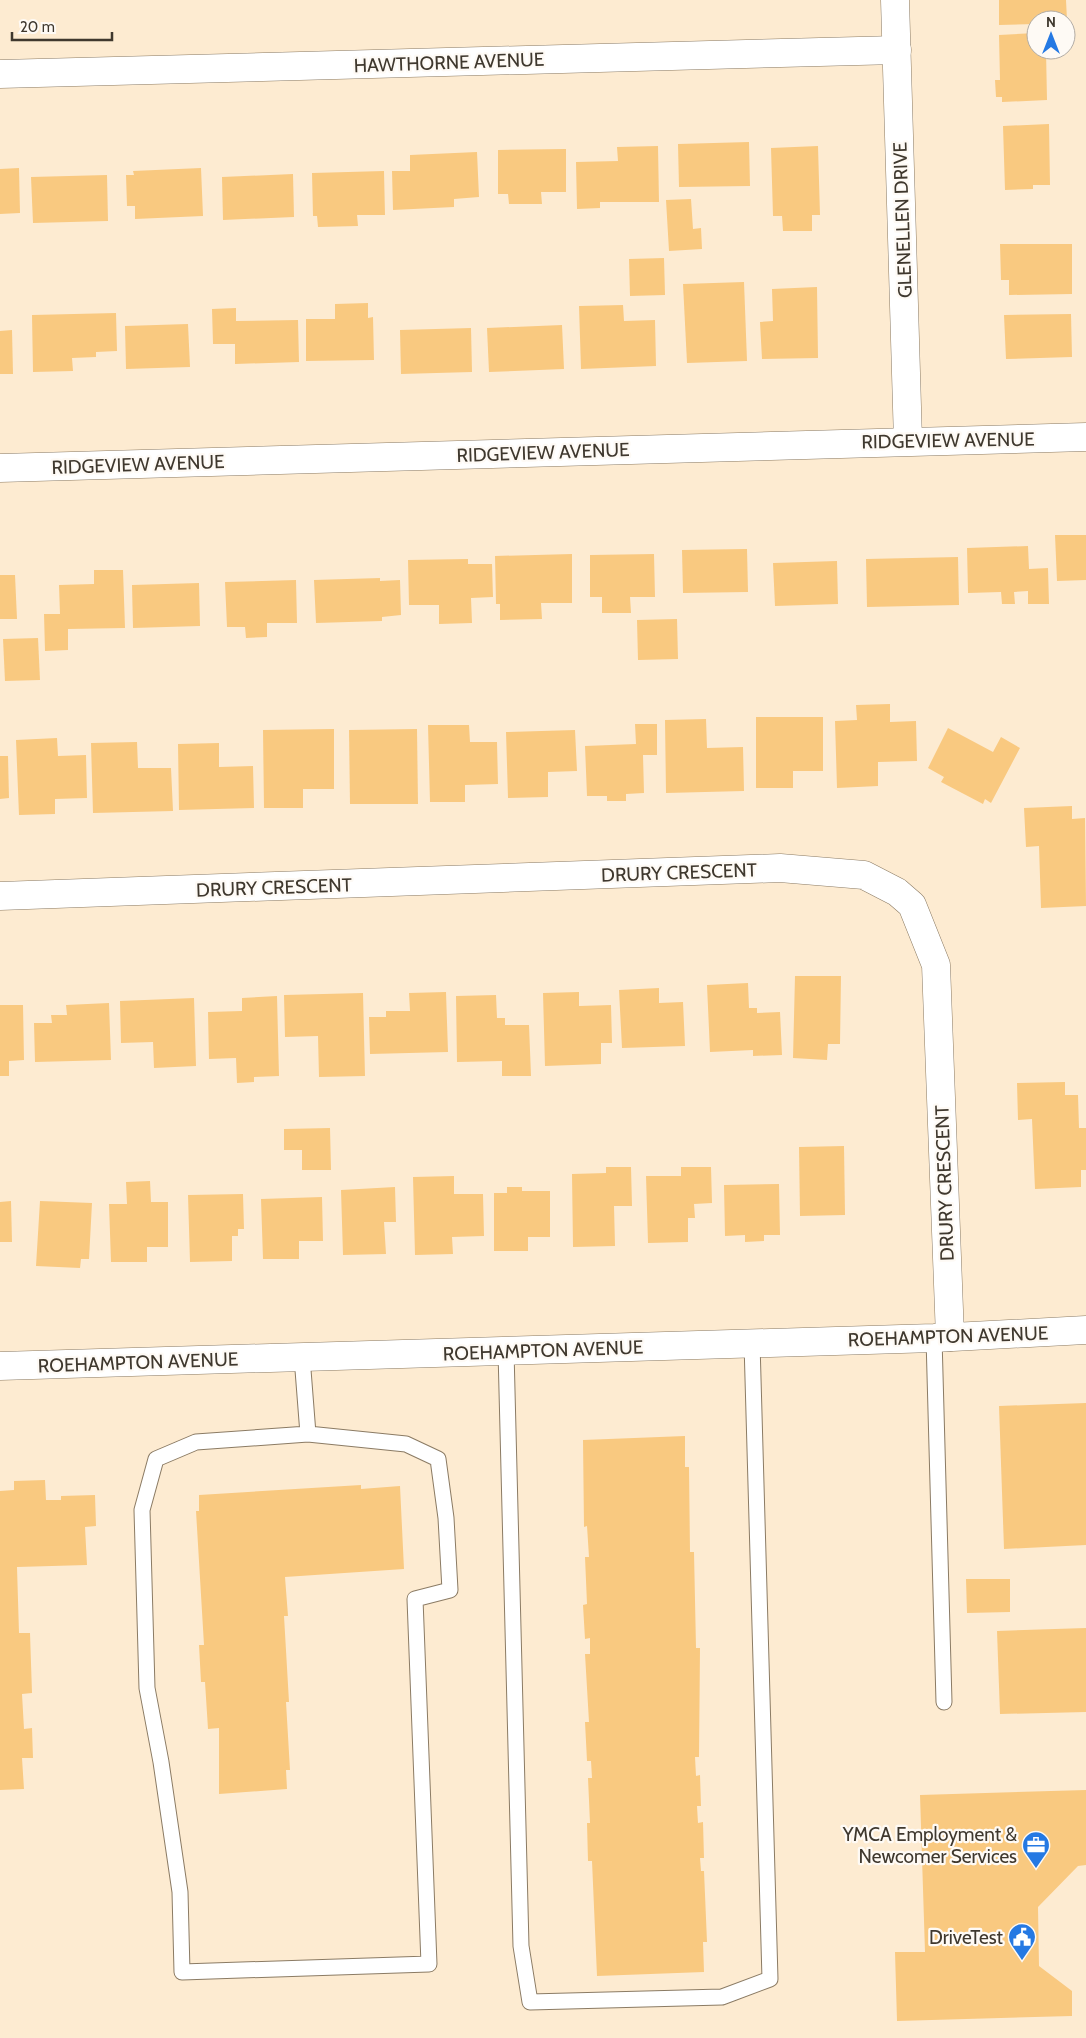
<svg xmlns="http://www.w3.org/2000/svg" width="1086" height="2038" viewBox="0 0 1086 2038" font-family="Cabin,sans-serif">
  <rect width="100%" height="100%" fill="#fdebd1"/>
  <g fill="#f9c980">
    <polygon points="999,0 1066,0 1067,20 1036,20 1036,24 999,25"/>
    <polygon points="1036,33 1036,50 1046,50 1047,100 1002,102 1002,97 996,97 995,80 1000,80 999,35"/>
    <polygon points="1049,124 1050,185 1033,185 1033,189 1005,190 1003,126"/>
    <polygon points="749,142 750,186 679,187 678,144"/>
    <polygon points="658,146 659,202 600,202 600,208 577,209 576,162 618,161 617,147"/>
    <polygon points="818,146 820,215 812,215 812,231 783,231 782,216 773,216 771,148"/>
    <polygon points="566,149 566,192 541,192 542,204 509,204 508,194 498,194 498,150"/>
    <polygon points="477,152 479,197 454,199 454,207 393,210 392,171 410,171 410,155"/>
    <polygon points="19,168 20,213 0,214 0,169"/>
    <polygon points="201,168 203,216 135,219 135,206 127,206 126,175 134,175 133,171"/>
    <polygon points="384,171 385,215 357,215 358,226 318,227 317,216 313,216 312,173"/>
    <polygon points="293,174 294,217 223,220 222,177"/>
    <polygon points="107,175 108,221 33,223 31,177"/>
    <polygon points="691,199 693,229 701,228 702,249 669,251 666,200"/>
    <polygon points="1000,244 1072,244 1072,294 1009,295 1009,280 1001,280"/>
    <polygon points="664,258 665,295 630,296 629,259"/>
    <polygon points="744,282 747,361 687,363 683,284"/>
    <polygon points="817,287 818,358 762,359 760,322 773,321 772,289"/>
    <polygon points="368,303 368,318 373,317 374,360 306,361 306,319 335,319 335,304"/>
    <polygon points="623,305 624,321 655,320 656,366 581,369 579,306"/>
    <polygon points="236,308 236,321 298,320 299,362 235,364 235,344 213,344 212,309"/>
    <polygon points="116,313 117,351 96,352 96,357 72,358 73,371 33,372 32,315"/>
    <polygon points="1071,314 1072,357 1006,359 1004,315"/>
    <polygon points="188,324 190,367 126,369 125,326"/>
    <polygon points="562,325 564,369 489,372 487,328"/>
    <polygon points="471,328 472,372 401,374 400,330"/>
    <polygon points="12,330 13,374 0,374 0,331"/>
    <polygon points="1055,535 1086,535 1086,580 1057,581"/>
    <polygon points="1028,546 1029,569 1048,568 1049,604 1028,604 1028,591 1014,592 1015,604 1002,604 1001,592 968,593 967,548"/>
    <polygon points="747,549 748,592 683,593 682,550"/>
    <polygon points="572,554 572,603 541,603 542,619 500,620 500,604 496,604 495,556"/>
    <polygon points="654,554 655,597 630,597 631,613 602,613 602,597 590,597 590,555"/>
    <polygon points="958,557 959,605 867,607 866,559"/>
    <polygon points="468,559 468,564 492,564 493,597 471,598 472,623 439,624 439,605 409,605 408,560"/>
    <polygon points="837,561 838,604 775,606 773,563"/>
    <polygon points="94,570 123,570 125,628 68,629 68,650 45,651 44,614 60,614 59,585 94,584"/>
    <polygon points="0,575 15,575 17,619 0,619"/>
    <polygon points="380,578 380,581 400,580 401,615 382,617 382,621 316,623 314,580"/>
    <polygon points="296,580 297,623 267,623 267,637 246,638 245,627 227,627 225,582"/>
    <polygon points="199,583 200,626 133,628 132,585"/>
    <polygon points="677,619 678,659 638,660 637,620"/>
    <polygon points="38,638 40,680 5,681 3,639"/>
    <polygon points="890,704 890,722 916,721 917,761 878,762 878,786 837,788 835,721 857,720 856,705"/>
    <polygon points="756,717 823,717 823,771 793,771 793,788 756,788"/>
    <polygon points="706,719 707,748 743,747 744,791 666,793 665,720"/>
    <polygon points="635,724 657,724 657,755 643,755 644,793 626,794 626,801 607,801 607,796 587,796 585,746 636,744"/>
    <polygon points="428,725 469,725 470,742 497,742 498,784 465,785 465,802 430,802"/>
    <polygon points="948,728 993,752 1001,737 1020,748 991,803 985,799 983,804 941,782 944,777 928,768"/>
    <polygon points="334,729 334,789 303,789 303,808 264,808 263,730"/>
    <polygon points="417,729 418,804 350,804 349,730"/>
    <polygon points="575,730 577,771 548,772 548,797 508,798 506,732"/>
    <polygon points="57,738 58,756 86,755 87,798 55,799 55,814 19,815 16,740"/>
    <polygon points="137,742 138,768 171,768 173,811 93,813 91,743"/>
    <polygon points="219,743 219,767 253,766 254,808 179,810 178,744"/>
    <polygon points="0,756 8,756 9,798 0,799"/>
    <polygon points="1072,806 1072,819 1085,818 1086,906 1041,908 1039,846 1026,847 1024,808"/>
    <polygon points="795,976 841,976 840,1044 828,1044 827,1060 793,1058"/>
    <polygon points="748,983 749,1008 757,1008 757,1013 780,1012 782,1055 753,1056 753,1050 710,1052 707,985"/>
    <polygon points="659,988 659,1003 683,1002 685,1046 622,1048 619,990"/>
    <polygon points="446,992 448,1052 370,1054 369,1017 386,1017 386,1011 410,1011 409,993"/>
    <polygon points="579,992 579,1006 611,1005 612,1043 601,1043 601,1064 545,1066 543,993"/>
    <polygon points="363,993 365,1076 319,1077 318,1036 285,1037 284,995"/>
    <polygon points="496,995 497,1018 505,1018 505,1025 529,1025 531,1076 502,1076 502,1061 457,1062 456,996"/>
    <polygon points="277,996 279,1076 254,1077 254,1082 237,1083 236,1058 209,1059 208,1012 242,1011 242,998"/>
    <polygon points="194,998 196,1066 154,1068 153,1042 121,1043 120,1001"/>
    <polygon points="109,1003 111,1060 35,1062 34,1023 52,1023 51,1015 67,1015 66,1005"/>
    <polygon points="0,1005 23,1005 24,1060 9,1061 9,1076 0,1076"/>
    <polygon points="1065,1082 1065,1095 1078,1095 1079,1128 1086,1128 1086,1170 1081,1170 1081,1187 1035,1189 1032,1119 1018,1120 1017,1083"/>
    <polygon points="330,1128 331,1170 302,1170 302,1150 284,1150 284,1129"/>
    <polygon points="844,1146 845,1215 800,1216 799,1147"/>
    <polygon points="606,1167 631,1167 632,1206 614,1206 615,1246 573,1247 572,1174 606,1173"/>
    <polygon points="681,1167 711,1167 712,1203 694,1204 695,1218 688,1218 688,1242 648,1243 646,1176 681,1176"/>
    <polygon points="454,1176 454,1194 483,1194 484,1236 452,1237 453,1254 415,1255 413,1177"/>
    <polygon points="150,1181 151,1202 168,1202 168,1247 147,1247 147,1262 111,1262 109,1204 127,1204 126,1182"/>
    <polygon points="779,1184 780,1235 764,1235 764,1241 745,1242 745,1235 725,1236 724,1185"/>
    <polygon points="395,1187 396,1222 384,1222 386,1254 343,1255 341,1190"/>
    <polygon points="507,1187 522,1187 522,1191 550,1191 550,1237 528,1237 528,1251 494,1251 494,1193 507,1193"/>
    <polygon points="243,1194 244,1229 238,1229 238,1236 232,1236 232,1261 190,1262 188,1195"/>
    <polygon points="322,1197 323,1241 299,1241 299,1259 263,1259 261,1199"/>
    <polygon points="11,1201 12,1242 0,1242 0,1202"/>
    <polygon points="40,1201 92,1203 89,1259 81,1259 80,1268 36,1266"/>
    <polygon points="1086,1403 1086,1545 1004,1549 999,1406"/>
    <polygon points="685,1436 685,1467 689,1467 690,1552 694,1552 696,1648 700,1648 699,1757 695,1757 696,1776 700,1775 701,1806 697,1806 698,1823 703,1822 704,1858 700,1858 701,1871 704,1871 707,1942 703,1942 704,1972 597,1976 592,1861 588,1861 587,1823 590,1823 588,1778 592,1778 591,1761 587,1761 585,1722 589,1722 585,1654 590,1654 590,1638 585,1639 583,1605 587,1604 585,1557 589,1557 587,1526 584,1527 583,1440"/>
    <polygon points="45,1480 46,1500 61,1500 61,1496 95,1495 96,1526 85,1527 87,1565 17,1567 19,1633 30,1633 32,1693 22,1694 24,1729 32,1728 33,1758 22,1758 24,1789 0,1790 0,1491 14,1490 14,1481"/>
    <polygon points="361,1485 361,1489 400,1486 404,1569 285,1577 288,1616 284,1616 289,1702 286,1702 290,1770 286,1770 287,1789 219,1794 219,1728 208,1729 205,1682 201,1682 199,1645 204,1645 196,1511 199,1511 199,1495"/>
    <polygon points="966,1579 1010,1579 1010,1612 967,1613"/>
    <polygon points="1086,1628 1086,1712 1000,1714 997,1631"/>
    <polygon points="1086,1790 1086,1865 1078,1866 1038,1907 1039,1966 1072,1991 1072,2016 897,2021 895,1952 925,1952 920,1795"/>
  </g>
  <g fill="none" stroke-linecap="round" stroke-linejoin="round">
    <g stroke="#8b7b64" stroke-width="17">
      <g id="lane">
        <polyline points="934,1338 944,1702"/>
        <polyline points="506,1351 521,1946 530,2002 722,1997 770,1979 752,1343"/>
        <polyline points="302,1357 308,1434 196,1442 156,1459 142,1510 147,1688 161,1762 180,1892 182,1972 429,1964 415,1599 450,1590 446,1518 438,1459 406,1444 308,1434"/>
      </g>
    </g>
    <g stroke="#8b7b64" stroke-width="29">
      <g id="street">
        <polyline points="895,0 908,441"/>
        <polyline points="0,74 897,50"/>
        <polyline points="0,468 1086,437"/>
        <polyline points="0,896 780,868 864,875 897,892 912,905 936,965 950,1337"/>
        <polyline points="0,1366 934,1338 1086,1330"/>
      </g>
    </g>
    <use href="#lane" stroke="#fff" stroke-width="15"/>
    <use href="#street" stroke="#fff" stroke-width="28"/>
  </g>
  <defs>
    <g id="office-pin" transform="scale(1.4375)"><path d="M0 17L-7.5 6A9.5 9.5 0 1 1 7.5 6Z" fill="#2579e3" stroke="#fefaf5"/><path d="M-6-3h4V-5.5h4V-3h4V5H-6ZM-1-4.5V-3h2v-1.5ZM-6 0V1H6V0Z" fill="#fff"/></g>
    <g id="civic-pin" transform="scale(1.4375)"><path d="M0 17L-7.5 6A9.5 9.5 0 1 1 7.5 6Z" fill="#2579e3" stroke="#fefaf5"/><path d="M-.6-6.5H3V-4.5H.6V-3L4-1V1h2V6H-6V1h2V-1L-.6-3ZM-1.2 2.5V6h2.4V2.5Z" fill="#fff"/></g>
  </defs>
  <g fill-rule="evenodd">
    <use href="#office-pin" x="1036" y="1845"/>
    <use href="#civic-pin" x="1022" y="1937"/>
  </g>
  <g text-anchor="middle" stroke-width="4.5" stroke-linejoin="round" paint-order="stroke">
    <g font-size="19" fill="#3f382e" stroke="#fefaf5">
      <text transform="translate(449 62) rotate(-2)" y="7">HAWTHORNE AVENUE</text>
      <text transform="translate(902 220) rotate(-92)" y="7">GLENELLEN DRIVE</text>
      <text transform="translate(948 440) rotate(-1)" y="7">RIDGEVIEW AVENUE</text>
      <text transform="translate(543 452) rotate(-2)" y="7">RIDGEVIEW AVENUE</text>
      <text transform="translate(138 464) rotate(-2)" y="7">RIDGEVIEW AVENUE</text>
      <text transform="translate(679 872) rotate(-2)" y="7">DRURY CRESCENT</text>
      <text transform="translate(274 887) rotate(-2)" y="7">DRURY CRESCENT</text>
      <text transform="translate(944 1183) rotate(-92)" y="7">DRURY CRESCENT</text>
      <text transform="translate(948 1336) rotate(-2)" y="7">ROEHAMPTON AVENUE</text>
      <text transform="translate(543 1350) rotate(-2)" y="7">ROEHAMPTON AVENUE</text>
      <text transform="translate(138 1362) rotate(-2)" y="7">ROEHAMPTON AVENUE</text>
    </g>
    <g font-size="19" fill="#3f382e" stroke="#fefaf5" text-anchor="end">
      <text x="1017" y="1841">YMCA Employment &amp;<tspan x="1017" dy="22">Newcomer Services</tspan></text>
      <text x="1003" y="1944">DriveTest</text>
    </g>
  </g>
  <g transform="translate(1051 35)"><circle r="24" fill="#fefaf5" stroke="#b2aca5"/>
  <path d="M0-4L9 19L0 12L-9 19Z" fill="#2579e3"/>
  <text y="-8" font-size="14" font-weight="bold" text-anchor="middle" fill="#3f382e">N</text>
  </g>
  <path d="M12 32v8h100v-8" fill="none" stroke="#3f382e" stroke-width="2.5"/>
  <text x="20" y="32" font-size="15" fill="#3f382e" stroke="#fefaf5" stroke-width="4" paint-order="stroke">20 m</text>
</svg>
